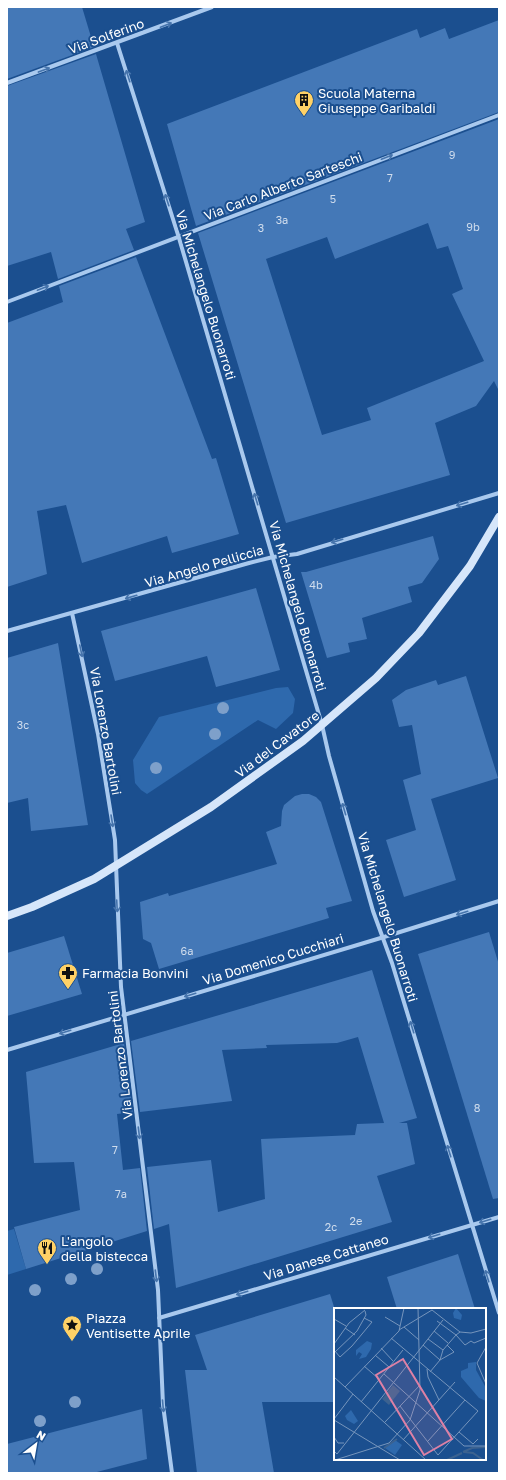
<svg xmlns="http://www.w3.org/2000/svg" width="506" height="1480" viewBox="0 0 506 1480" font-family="'Golos Text',sans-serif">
  <rect width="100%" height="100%" fill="#1b4f8f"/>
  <g fill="#2e69ad">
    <polygon points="288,687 295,699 293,713 276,729 258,720 147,794 141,790 135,783 133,760 159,717 276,688"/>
    <polygon points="14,1229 26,1269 7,1275 7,1231"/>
  </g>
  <g fill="#4478b7" fill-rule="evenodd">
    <polygon points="7,7 82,7 94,47 7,79"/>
    <polygon points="499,20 499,112 196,226 167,124 417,29 420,38 445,28 449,39"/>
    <polygon points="96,54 145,222 126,229 134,250 58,279 51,252 7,266 7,86"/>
    <path d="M499,119V391L494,381L476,406L435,423L450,475L286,523L198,233ZM428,223L437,249L448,246L463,289L452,294L484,361L367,408L371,420L322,435L266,259L327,237L335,259Z"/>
    <polygon points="136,257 212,459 216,458 239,534 172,553 167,536 82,563 66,505 37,511 47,574 7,587 7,323 63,302 59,286"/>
    <polygon points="433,536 439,559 422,583 408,587 412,602 362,618 367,639 348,643 350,652 327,658 301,572 306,572"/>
    <polygon points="256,588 280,670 216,687 207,656 115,681 101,631"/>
    <polygon points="58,643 88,825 31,831 28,798 7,803 7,658"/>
    <polygon points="466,676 498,778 431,799 456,880 404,897 386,840 416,830 403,780 421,774 412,725 399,727 392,700 406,690 436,680 438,685"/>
    <polygon points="302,794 309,794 316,797 321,802 352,901 326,908 329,918 159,969 151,943 143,939 140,902 168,893 169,896 277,864 266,832 281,826 282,811 284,805 295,796"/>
    <polygon points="489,932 499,965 499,1198 493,1199 418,954"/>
    <polygon points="64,936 82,994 7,1016 7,953"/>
    <polygon points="372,970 417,1118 399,1123 407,1123 415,1164 377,1176 392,1222 176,1288 169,1224 154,1229 147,1167 211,1160 218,1212 265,1199 261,1139 355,1135 357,1124 384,1123 358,1037 337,1043 266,1045 267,1048 222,1050 232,1101 140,1112 131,1041"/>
    <polygon points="124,1043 133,1112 117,1114 123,1170 140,1168 147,1231 26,1269 14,1227 80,1210 74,1162 34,1163 26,1072"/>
    <polygon points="458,1254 475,1309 397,1309 387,1277"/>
    <polygon points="330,1294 335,1310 335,1402 262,1402 274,1473 197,1473 185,1370 207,1370 195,1335"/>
    <polygon points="142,1409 147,1459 93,1473 7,1473 7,1444"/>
  </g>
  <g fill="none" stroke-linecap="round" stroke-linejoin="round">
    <g stroke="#a9c9ee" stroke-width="4">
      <polyline points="117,43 179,238 322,725 329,756 373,911 392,963 499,1313"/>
      <polyline points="7,83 212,7"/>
      <polyline points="7,302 499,115"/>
      <polyline points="72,613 98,734 115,840 121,987 158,1290 163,1405 172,1473"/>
      <polyline points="7,631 249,563 273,557 297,554 499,493"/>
      <polyline points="7,1050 384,937 499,901"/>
      <polyline points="159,1318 499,1217"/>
    </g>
    <polyline stroke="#d6e6fa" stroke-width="8" points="7,916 32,907 94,879 211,807 303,741 376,678 419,633 470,566 499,517"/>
  </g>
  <g fill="#7ea0ca">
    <circle cx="223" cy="708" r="6"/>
    <circle cx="215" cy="734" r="6"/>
    <circle cx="156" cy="768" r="6"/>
    <circle cx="97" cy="1269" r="6"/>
    <circle cx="71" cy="1279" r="6"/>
    <circle cx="35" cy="1290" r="6"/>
    <circle cx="75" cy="1402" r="6"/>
    <circle cx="40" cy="1421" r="6"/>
  </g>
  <defs><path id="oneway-shaft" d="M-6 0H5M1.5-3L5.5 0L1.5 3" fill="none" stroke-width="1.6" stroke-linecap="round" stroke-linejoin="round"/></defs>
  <g stroke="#4674ac">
    <use href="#oneway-shaft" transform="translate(166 25) rotate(-21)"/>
    <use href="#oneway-shaft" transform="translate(44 70) rotate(-20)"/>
    <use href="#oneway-shaft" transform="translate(128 76) rotate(-108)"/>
    <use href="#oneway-shaft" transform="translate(387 157) rotate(-21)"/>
    <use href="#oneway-shaft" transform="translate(167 200) rotate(-108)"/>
    <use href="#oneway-shaft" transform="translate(43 288) rotate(-21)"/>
    <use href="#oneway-shaft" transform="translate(256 499) rotate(-107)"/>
    <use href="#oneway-shaft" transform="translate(462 504) rotate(163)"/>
    <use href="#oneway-shaft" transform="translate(337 541) rotate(163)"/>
    <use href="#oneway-shaft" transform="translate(131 597) rotate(164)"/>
    <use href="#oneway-shaft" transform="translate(81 651) rotate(78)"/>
    <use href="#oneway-shaft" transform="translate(344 809) rotate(-106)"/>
    <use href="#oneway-shaft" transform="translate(112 821) rotate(81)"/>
    <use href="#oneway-shaft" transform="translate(117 906) rotate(87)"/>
    <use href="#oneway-shaft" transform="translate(462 913) rotate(163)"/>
    <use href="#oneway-shaft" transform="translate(190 995) rotate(163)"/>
    <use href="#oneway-shaft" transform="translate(412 1027) rotate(-107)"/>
    <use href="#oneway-shaft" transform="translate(65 1032) rotate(163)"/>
    <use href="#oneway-shaft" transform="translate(139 1133) rotate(83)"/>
    <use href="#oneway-shaft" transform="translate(449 1151) rotate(-107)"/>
    <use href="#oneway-shaft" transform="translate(485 1221) rotate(163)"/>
    <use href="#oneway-shaft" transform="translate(434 1236) rotate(163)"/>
    <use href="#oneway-shaft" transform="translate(156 1276) rotate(83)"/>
    <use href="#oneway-shaft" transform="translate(487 1276) rotate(-107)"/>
    <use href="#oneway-shaft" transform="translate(242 1293) rotate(163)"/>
    <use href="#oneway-shaft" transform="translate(163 1406) rotate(85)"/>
  </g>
  <defs>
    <g id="building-pin" transform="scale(1)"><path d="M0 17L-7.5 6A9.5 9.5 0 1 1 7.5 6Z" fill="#ffd166" stroke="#1b4f8f"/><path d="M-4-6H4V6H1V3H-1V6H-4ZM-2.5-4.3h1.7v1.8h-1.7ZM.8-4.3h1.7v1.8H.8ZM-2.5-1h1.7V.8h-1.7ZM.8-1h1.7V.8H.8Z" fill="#111"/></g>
    <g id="pharmacy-pin" transform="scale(1)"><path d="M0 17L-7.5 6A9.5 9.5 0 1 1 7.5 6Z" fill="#ffd166" stroke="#1b4f8f"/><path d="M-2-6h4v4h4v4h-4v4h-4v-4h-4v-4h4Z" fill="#111"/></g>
    <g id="restaurant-pin" transform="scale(1)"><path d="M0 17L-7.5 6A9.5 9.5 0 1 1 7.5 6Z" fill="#ffd166" stroke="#1b4f8f"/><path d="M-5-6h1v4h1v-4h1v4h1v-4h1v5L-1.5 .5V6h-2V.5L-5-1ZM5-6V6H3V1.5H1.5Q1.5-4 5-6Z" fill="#111"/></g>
    <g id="sight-pin" transform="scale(1)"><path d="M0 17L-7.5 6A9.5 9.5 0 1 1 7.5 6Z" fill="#ffd166" stroke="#1b4f8f"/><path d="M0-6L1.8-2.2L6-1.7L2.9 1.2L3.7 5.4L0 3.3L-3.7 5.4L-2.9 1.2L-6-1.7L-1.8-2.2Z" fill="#111"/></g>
  </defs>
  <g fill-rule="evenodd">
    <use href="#building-pin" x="304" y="100"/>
    <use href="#pharmacy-pin" x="68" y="973"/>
    <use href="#restaurant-pin" x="47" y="1248"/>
    <use href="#sight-pin" x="72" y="1325"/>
  </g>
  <g text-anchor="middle" stroke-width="4" stroke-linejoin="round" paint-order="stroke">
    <g font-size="11" fill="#d0dded">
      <text x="452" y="159">9</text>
      <text x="390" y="182">7</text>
      <text x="333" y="203">5</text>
      <text x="282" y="224">3a</text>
      <text x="473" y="231">9b</text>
      <text x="261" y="232">3</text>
      <text x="316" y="589">4b</text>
      <text x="23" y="729">3c</text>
      <text x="187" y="955">6a</text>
      <text x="477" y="1112">8</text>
      <text x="115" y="1154">7</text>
      <text x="121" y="1198">7a</text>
      <text x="356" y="1225">2e</text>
      <text x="331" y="1231">2c</text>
    </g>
    <g font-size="13" fill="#fff" stroke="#1b4f8f">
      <text transform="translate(106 36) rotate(-20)" y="5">Via Solferino</text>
      <text transform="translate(283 186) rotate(-21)" y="5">Via Carlo Alberto Sarteschi</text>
      <text transform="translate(206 295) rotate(73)" y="5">Via Michelangelo Buonarroti</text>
      <text transform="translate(204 566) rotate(-16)" y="5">Via Angelo Pelliccia</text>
      <text transform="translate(298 606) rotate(74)" y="5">Via Michelangelo Buonarroti</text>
      <text transform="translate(106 731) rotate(80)" y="5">Via Lorenzo Bartolini</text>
      <text transform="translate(277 744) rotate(-37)" y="5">Via del Cavatore</text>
      <text transform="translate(388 917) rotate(73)" y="5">Via Michelangelo Buonarroti</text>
      <text transform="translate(273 959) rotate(-17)" y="5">Via Domenico Cucchiari</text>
      <text transform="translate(120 1055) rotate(-97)" y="5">Via Lorenzo Bartolini</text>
      <text transform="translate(326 1257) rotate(-17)" y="5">Via Danese Cattaneo</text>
    </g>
    <g font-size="13" fill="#fff" stroke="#1b4f8f" text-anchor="start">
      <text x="318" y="98">Scuola Materna<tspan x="318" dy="15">Giuseppe Garibaldi</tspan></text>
      <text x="82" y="978">Farmacia Bonvini</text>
      <text x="61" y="1246">L'angolo<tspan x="61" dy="15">della bistecca</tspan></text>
      <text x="86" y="1323">Piazza<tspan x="86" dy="15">Ventisette Aprile</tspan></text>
    </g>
  </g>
  <g transform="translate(334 1308)">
    <rect width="152" height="152" fill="#1b4f8f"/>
    <path d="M122,0L128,7L127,12L120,10L119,5ZM33,33L38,35L37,41L32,49L25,51L28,46L25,44L22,48V42ZM142,54V62L152,80V93L145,90L127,69V63L134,60V55ZM17,102L24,113L20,116L13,112L11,108ZM61,132L68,137L61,147L51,140Z" fill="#2e69ad"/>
    <path d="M59,77L66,83L55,97L48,91Z" fill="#3c6290"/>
    <path fill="none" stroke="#3c6290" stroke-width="2" d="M50,140L63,131M129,144L138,140L152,139M130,144L139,145L149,152M113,152L128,145"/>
    <path fill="none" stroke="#7695bc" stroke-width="1" d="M51,9L66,18M0,11L12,18M103,13L122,27L126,24L137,25L152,21M70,19L85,32M11,20L21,27M65,22L98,2L126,24M100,23L114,35M57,30L144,103L104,147L66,98M94,31L109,42M0,36L15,15L31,2M89,37L106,52L109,42L122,27L131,37L137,33L140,35L152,30M152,39L143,55L152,76M47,40L59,53M0,42L6,49L18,38L38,14L30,10M1,44L23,23L32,7L31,3M41,47L55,59M30,58L45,71M93,61L94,69L105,92M96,64L106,52L120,44L113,37M50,66L130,138H152M0,69L92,152M11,79L65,23L70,0M27,94L69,42M0,111L19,86M0,112L66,152M51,114L86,77M125,124L139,136L144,131M0,129L4,135H10M69,132L121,74M94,133L131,92M0,143L3,146L109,12M1,152L55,135L76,112L86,82L84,0"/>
    <path fill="#dd80a5" fill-opacity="0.15" stroke="#dd80a5" stroke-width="2" d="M69,51L118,131L90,147L42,67Z"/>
    <rect width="152" height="152" fill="none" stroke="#fff" stroke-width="2"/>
  </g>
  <rect width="506" height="1480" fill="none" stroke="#ffffff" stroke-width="16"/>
  <g transform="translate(36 1444) rotate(31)" stroke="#1b4f8f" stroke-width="3" paint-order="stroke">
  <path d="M0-3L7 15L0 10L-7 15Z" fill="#ffffff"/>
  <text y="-6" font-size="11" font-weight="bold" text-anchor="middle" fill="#ffffff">N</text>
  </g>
</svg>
